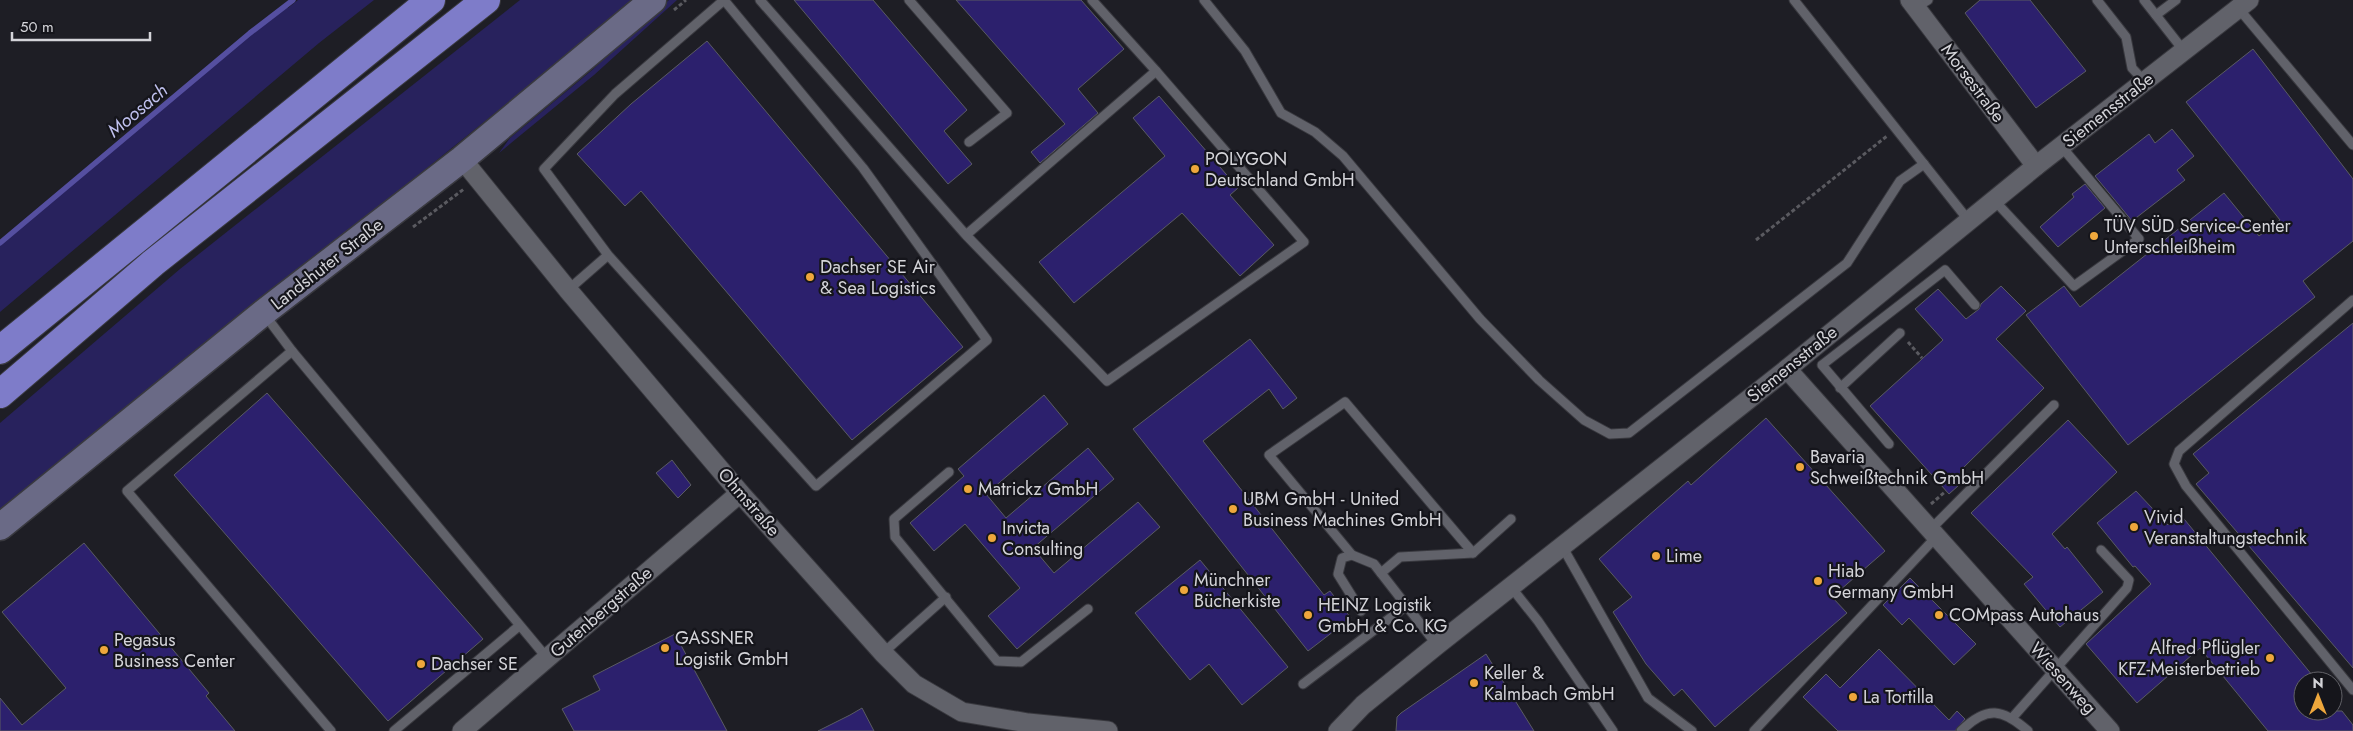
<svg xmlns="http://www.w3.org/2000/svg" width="2353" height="731" viewBox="0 0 2353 731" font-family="Jost,sans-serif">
  <rect width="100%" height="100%" fill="#1e1e25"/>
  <g fill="#28225d">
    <polygon points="298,0 374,0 319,43 0,312 0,240 285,5 288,8"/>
    <polygon points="520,0 635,0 0,513 0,423 180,269"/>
    <polygon points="669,0 677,0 594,75 499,153 510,138 591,71"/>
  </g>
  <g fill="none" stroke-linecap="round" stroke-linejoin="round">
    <polyline stroke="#554fa0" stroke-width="5.5" points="0,243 250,33 293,0"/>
  </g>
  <g fill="#2c206d" stroke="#5a5b63">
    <polygon points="794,0 873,0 967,110 944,131 972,164 948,184"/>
    <polygon points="956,0 1081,0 1124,49 1078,89 1098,113 1040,163 1031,152 1065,124"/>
    <polygon points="1980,0 2030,0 2086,71 2036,108 1965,13"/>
    <polygon points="707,41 963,347 852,440 641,191 625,206 577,154 631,104"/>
    <polygon points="2253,49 2353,179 2353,241 2303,281 2315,297 2128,445 2026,315 2064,286 2080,307 2224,193 2259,236 2280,220 2186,102"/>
    <polygon points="1159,96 1238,188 1230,195 1274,245 1240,276 1182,213 1074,303 1039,262 1165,156 1133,118"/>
    <polygon points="2172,129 2194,156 2177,170 2185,180 2132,221 2095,176 2149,134 2155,143"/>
    <polygon points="2085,184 2105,208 2058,247 2040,227 2074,197 2072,194"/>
    <polygon points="2001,286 2026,311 1996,339 2044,388 1961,470 1968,477 1949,494 1870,406 1943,340 1915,309 1938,289 1966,319 1979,309 1981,304"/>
    <polygon points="2353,323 2353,668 2196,484 2209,473 2193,454"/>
    <polygon points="1250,339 1297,398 1283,409 1269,389 1203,441 1324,595 1330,591 1351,618 1308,651 1133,429"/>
    <polygon points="267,393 483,639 388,721 174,475"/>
    <polygon points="1044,395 1068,424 986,494 1006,518 1088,448 1114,479 1033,548 1054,573 1138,502 1160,527 1017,649 988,616 1020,588 965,524 934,551 910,523 964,476 958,469"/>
    <polygon points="1766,418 1885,551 1832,597 1847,613 1715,727 1682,689 1674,696 1646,664 1613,612 1632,597 1599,559 1688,481 1691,485"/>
    <polygon points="2068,420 2117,472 2052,534 2065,549 2067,547 2103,592 2060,627 2024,584 2033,577 1971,513"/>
    <polygon points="672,460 691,485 678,498 656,473"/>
    <polygon points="2136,491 2168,525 2180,514 2317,681 2303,681 2303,711 2342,711 2353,725 2353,731 2268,731 2200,648 2137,703 2086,644 2151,584 2135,566 2133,567 2097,523"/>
    <polygon points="84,543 209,693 206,696 235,731 0,731 0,698 22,725 66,688 2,612"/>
    <polygon points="1200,560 1288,667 1242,705 1209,664 1190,680 1135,613"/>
    <polygon points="1910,578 1976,644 1954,665 1909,618 1902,625 1883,605"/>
    <polygon points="675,634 727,731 574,731 562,709 600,690 593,676"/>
    <polygon points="1879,649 1949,720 1957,711 1965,719 1955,731 1838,731 1803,697 1826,674 1840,688"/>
    <polygon points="1486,654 1534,731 1396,731 1397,717 1401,713"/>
    <polygon points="862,708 874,731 818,731 850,715"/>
  </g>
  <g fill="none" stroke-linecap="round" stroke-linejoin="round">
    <g stroke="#39393f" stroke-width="11">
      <g id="lane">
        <polyline points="760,0 966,235 1107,381 1304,242 1156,71 966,235"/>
        <polyline points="909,0 1007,113 969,142"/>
        <polyline points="1092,0 1156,71"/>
        <polyline points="1204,0 1245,51 1281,113 1315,132 1343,156 1480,319 1539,380 1584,420 1610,434 1629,433 1847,263 1900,181 1924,164"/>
        <polyline points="1794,0 1969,221"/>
        <polyline points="2097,0 2126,37 2132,68 2145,82"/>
        <polyline points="2144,0 2184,51"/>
        <polyline points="1916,7 1928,0"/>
        <polyline points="2239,9 2353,145"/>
        <polyline points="2156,15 2176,0"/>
        <polyline points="1994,200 2074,286 2139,239 2061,146"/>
        <polyline points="568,290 608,255 816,486 987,340 863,168 724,0 615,94 544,169 608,255"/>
        <polyline points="2353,300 2179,451 2174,464 2186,486 2353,690"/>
        <polyline points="265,315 292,351"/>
        <polyline points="1840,388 1900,333"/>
        <polyline points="1889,444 1822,365 1945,270 1975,305"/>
        <polyline points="949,472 894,519 895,537 997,661 1021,662 1088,609"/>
        <polyline points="1931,529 2054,405"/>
        <polyline points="1562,546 1648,698 1692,731"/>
        <polyline points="1352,555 1342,558 1338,574 1361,611"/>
        <polyline points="1381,573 1400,557 1473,553"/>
        <polyline points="1511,587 1538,621 1613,731"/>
        <polyline points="1437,645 1374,564 1352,555 1269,455 1345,402 1473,553 1511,519"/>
        <polyline points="883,653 946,597"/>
        <polyline points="1303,684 1406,606"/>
        <polyline points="2013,717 2127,588 2129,580 2101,550"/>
        <polyline points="331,731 127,491 292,351 547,658"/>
        <polyline points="394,731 519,626"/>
        <polyline points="1754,731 1937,536"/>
        <path d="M1961,731C1987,705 2003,709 2028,731"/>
      </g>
    </g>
    <g stroke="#39393f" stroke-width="21">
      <g id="street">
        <polyline points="1910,0 2036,166"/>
        <polyline points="462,159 568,290 740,493 883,653 914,684 962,712 1028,723 1108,731"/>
        <polyline points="1787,369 2110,731"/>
        <polyline points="462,731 740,493"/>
        <polyline points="1338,731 1363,705 1437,645 1787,369 2036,166 2249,0"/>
      </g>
    </g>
    <g stroke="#39393f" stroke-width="29">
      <polyline id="secondary" points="0,527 263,313 462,159 653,0"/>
    </g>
    <g stroke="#39393f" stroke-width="30">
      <g id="highway">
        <polyline points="0,350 431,0"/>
        <polyline points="0,394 153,263 486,0"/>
      </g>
    </g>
    <g stroke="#5a5a60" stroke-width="3" stroke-dasharray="4 2.5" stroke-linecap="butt">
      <polyline points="674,10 686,0"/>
      <polyline points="413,227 464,189"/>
      <polyline points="1756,240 1887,136"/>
      <polyline points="1908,342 1922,358"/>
      <polyline points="1931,504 1946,491"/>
    </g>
    <use href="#lane" stroke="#61626a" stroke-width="9"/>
    <use href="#street" stroke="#61626a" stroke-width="19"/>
    <use href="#secondary" stroke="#6a6a86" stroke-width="26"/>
    <use href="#highway" stroke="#7e7cc9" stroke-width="28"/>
  </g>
  <g fill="#eea73c" stroke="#15151b" stroke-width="2">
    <circle cx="1195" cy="169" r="5"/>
    <circle cx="2094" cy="236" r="5"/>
    <circle cx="810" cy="277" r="5"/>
    <circle cx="1800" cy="467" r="5"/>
    <circle cx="968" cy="489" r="5"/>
    <circle cx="1233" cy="509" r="5"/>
    <circle cx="2134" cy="527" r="5"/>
    <circle cx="992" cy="538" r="5"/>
    <circle cx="1656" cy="556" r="5"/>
    <circle cx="1818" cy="581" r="5"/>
    <circle cx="1184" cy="590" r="5"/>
    <circle cx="1308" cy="615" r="5"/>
    <circle cx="1939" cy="615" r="5"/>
    <circle cx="665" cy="648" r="5"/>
    <circle cx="104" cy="650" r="5"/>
    <circle cx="2270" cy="658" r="5"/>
    <circle cx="421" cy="664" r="5"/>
    <circle cx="1474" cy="683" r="5"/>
    <circle cx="1853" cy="697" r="5"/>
  </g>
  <g text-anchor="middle" stroke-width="4.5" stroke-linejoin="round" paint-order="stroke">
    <g font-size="18" fill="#d4d4d9" stroke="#15151b">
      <text transform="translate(1973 83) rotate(53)" y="6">Morsestraße</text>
      <text transform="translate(2108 110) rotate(-38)" y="6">Siemensstraße</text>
      <text transform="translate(327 264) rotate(-38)" y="6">Landshuter Straße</text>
      <text transform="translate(1792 364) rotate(-39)" y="6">Siemensstraße</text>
      <text transform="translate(749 502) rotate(49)" y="6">Ohmstraße</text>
      <text transform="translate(601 612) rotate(-41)" y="6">Gutenbergstraße</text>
      <text transform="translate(2063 678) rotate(48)" y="6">Wiesenweg</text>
    </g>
    <g font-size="18" fill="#d4d4d9" stroke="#15151b" text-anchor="start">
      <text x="1205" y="165">POLYGON<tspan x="1205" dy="21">Deutschland GmbH</tspan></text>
      <text x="2104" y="232">TÜV SÜD Service-Center<tspan x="2104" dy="21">Unterschleißheim</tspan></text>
      <text x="820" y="273">Dachser SE Air<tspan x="820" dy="21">&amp; Sea Logistics</tspan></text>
      <text x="1810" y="463">Bavaria<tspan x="1810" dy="21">Schweißtechnik GmbH</tspan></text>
      <text x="978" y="495">Matrickz GmbH</text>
      <text x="1243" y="505">UBM GmbH - United<tspan x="1243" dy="21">Business Machines GmbH</tspan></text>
      <text x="2144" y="523">Vivid<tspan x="2144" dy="21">Veranstaltungstechnik</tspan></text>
      <text x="1002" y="534">Invicta<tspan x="1002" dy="21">Consulting</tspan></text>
      <text x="1666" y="562">Lime</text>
      <text x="1828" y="577">Hiab<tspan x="1828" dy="21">Germany GmbH</tspan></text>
      <text x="1194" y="586">Münchner<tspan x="1194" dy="21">Bücherkiste</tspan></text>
      <text x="1318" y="611">HEINZ Logistik<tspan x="1318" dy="21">GmbH &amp; Co. KG</tspan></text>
      <text x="1949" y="621">COMpass Autohaus</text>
      <text x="675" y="644">GASSNER<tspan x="675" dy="21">Logistik GmbH</tspan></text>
      <text x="114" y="646">Pegasus<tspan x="114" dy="21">Business Center</tspan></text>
      <text x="2260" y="654" text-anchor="end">Alfred Pflügler<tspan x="2260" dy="21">KFZ-Meisterbetrieb</tspan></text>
      <text x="431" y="670">Dachser SE</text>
      <text x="1484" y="679">Keller &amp;<tspan x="1484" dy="21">Kalmbach GmbH</tspan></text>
      <text x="1863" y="703">La Tortilla</text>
    </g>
    <g font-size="19" font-style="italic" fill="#bfc0ed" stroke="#15151b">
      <text transform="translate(137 110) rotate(-40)" y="7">Moosach</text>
    </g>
  </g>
  <g transform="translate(2318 696)"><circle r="24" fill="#15151b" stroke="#616167"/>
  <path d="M0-4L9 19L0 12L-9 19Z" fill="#eea73c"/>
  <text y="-8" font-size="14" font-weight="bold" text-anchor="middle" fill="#d4d4d9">N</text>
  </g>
  <path d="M12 32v8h138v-8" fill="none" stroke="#d4d4d9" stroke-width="2.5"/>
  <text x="20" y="32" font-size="15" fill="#d4d4d9" stroke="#15151b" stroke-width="4" paint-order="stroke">50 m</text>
</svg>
